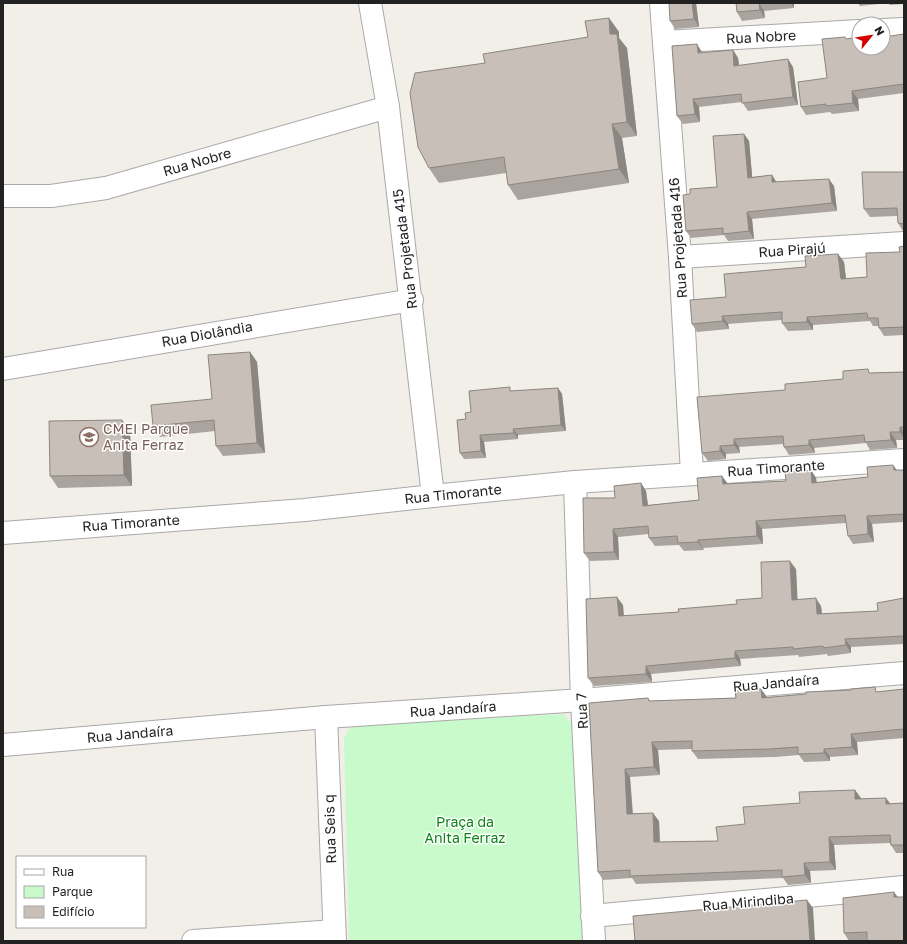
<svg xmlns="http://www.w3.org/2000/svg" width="907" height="944" viewBox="0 0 907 944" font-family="'Golos Text',sans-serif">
  <rect width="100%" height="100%" fill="#f2efe9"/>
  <polygon fill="#c8facc" points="563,714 573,725 584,941 349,941 344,739 349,729 360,725"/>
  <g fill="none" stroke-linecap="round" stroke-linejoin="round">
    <g stroke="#a9a9a9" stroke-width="24">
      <g id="minor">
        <polyline points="370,3 388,107 433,496"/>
        <polyline points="661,3 680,257 692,474"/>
        <polyline points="883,30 904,29"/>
        <polyline points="664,42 859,31"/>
        <polyline points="3,196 51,196 106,188 388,107"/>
        <polyline points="680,257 904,243"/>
        <polyline points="3,369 412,300"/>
        <polyline points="575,482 582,700 594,941"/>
        <polyline points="3,533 305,510 433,496 575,482 904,460"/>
        <polyline points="326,717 335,941"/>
        <polyline points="3,745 326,717 582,700 904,673"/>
        <polyline points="592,916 904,887"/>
        <polyline points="193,941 334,931"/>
      </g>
    </g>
    <use href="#minor" stroke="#fff" stroke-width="22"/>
  </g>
  <g fill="#aba49e">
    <polygon points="696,3 699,27 675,29 670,21"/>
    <polygon points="736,3 794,3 794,8 764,11 765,18 742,21 737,12"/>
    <polygon points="858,3 904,3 904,4 890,5 888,3 860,6"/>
    <polygon points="609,18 619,32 619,38 627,48 637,136 622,138 629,183 518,200 508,185 506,173 439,183 429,168 485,63 588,37"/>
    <polygon points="904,34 904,93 858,99 859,111 832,114 830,112 806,115 801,107 827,78 847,39 859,48"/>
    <polygon points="733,50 738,58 739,65 793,67 798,105 748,111 742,102 699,107 700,122 683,124 677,116 702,53"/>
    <polygon points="744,134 749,141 752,177 772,175 776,182 834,186 837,211 752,219 754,239 728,241 724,235 691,238 686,231 690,194 717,187"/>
    <polygon points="904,172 904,231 903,231 898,223 897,216 870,217 864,209"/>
    <polygon points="904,246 904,335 884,336 879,328 878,326 873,326 870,321 813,325 813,330 788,331 782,323 782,320 728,324 729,329 697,332 692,324 726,297 838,254 844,262 846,279 867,277 900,252"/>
    <polygon points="250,352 257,362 265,453 223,456 216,446 215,431 160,437 153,426 212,399"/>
    <polygon points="904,372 904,440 896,440 897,448 870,450 866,443 814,448 815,453 789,455 784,447 783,444 739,447 740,453 726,454 726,459 708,461 702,453 785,390 871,373"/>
    <polygon points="558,388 562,394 566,431 518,435 518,439 484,442 486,458 464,459 460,453 471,412 513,391"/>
    <polygon points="130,431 132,486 58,488 50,476"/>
    <polygon points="811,470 816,478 817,483 868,477 897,470 904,470 904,522 872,524 874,542 853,544 848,536 846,523 762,529 763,544 703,548 704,550 684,551 679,545 655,546 649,538 649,534 618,537 619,560 590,561 584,553 615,498 641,483 646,491 648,505 699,500 722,476 727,484 786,481"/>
    <polygon points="796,569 797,599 821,606 822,614 878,611 904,598 904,644 851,647 851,653 828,656 827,654 799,657 798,655 740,659 741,666 651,674 652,682 594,686 588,678 623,605 624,616 679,612 737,604 762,598"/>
    <polygon points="904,689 904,738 857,742 858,755 830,757 830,761 804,762 799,755 775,757 698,759 692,751 692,749 658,750 660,775 630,777 633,813 659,821 660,842 718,841 745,824 800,803 855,790 861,799 890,804 904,803 904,853 896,853 891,845 890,843 834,845 836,870 810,871 811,883 788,885 783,878 636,884 632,878 603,880 598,872 589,703 648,698 650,701 767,697 878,692"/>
    <polygon points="898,897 867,940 849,941 844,933"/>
  </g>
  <g fill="#8b8681">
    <polygon points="692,3 696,3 699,27 694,19"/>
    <polygon points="759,3 764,11 765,18 760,10"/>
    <polygon points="791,3 794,3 794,8"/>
    <polygon points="609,18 619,32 619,38 627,48 637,136 627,122 610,34"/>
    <polygon points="697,44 702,52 698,53"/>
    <polygon points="733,50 738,58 740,74 734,66"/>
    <polygon points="788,59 793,67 798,105 793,97"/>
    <polygon points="852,91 858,99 859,111 853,103"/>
    <polygon points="693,99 699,107 700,122 695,114"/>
    <polygon points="612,124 622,138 629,183 619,169"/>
    <polygon points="744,134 749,141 753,185 748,178"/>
    <polygon points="772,175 777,183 772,182"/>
    <polygon points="829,179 834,186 837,211 832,203"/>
    <polygon points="747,212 752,219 754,239 749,231"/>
    <polygon points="838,254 844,262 847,287 841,279"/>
    <polygon points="722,316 728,324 729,329 723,321"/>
    <polygon points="807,317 813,325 813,330 807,322"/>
    <polygon points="250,352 257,362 265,453 257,443"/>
    <polygon points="558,388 562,394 566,431 561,425"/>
    <polygon points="122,420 130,431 132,486 124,475"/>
    <polygon points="900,427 904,433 904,438 900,432"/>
    <polygon points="513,429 518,435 518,439 514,433"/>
    <polygon points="890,432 896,440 897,448 891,440"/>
    <polygon points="480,435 484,442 486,458 481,451"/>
    <polygon points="734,439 739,447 740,453 734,445"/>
    <polygon points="809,440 814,448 815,453 809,445"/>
    <polygon points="720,446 726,454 726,459 720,451"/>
    <polygon points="893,465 899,473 894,470"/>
    <polygon points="811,470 816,478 817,491 812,483"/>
    <polygon points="722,476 728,484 723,484"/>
    <polygon points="641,483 646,491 649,514 643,506"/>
    <polygon points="867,516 872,524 874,542 868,534"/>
    <polygon points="756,521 762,529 763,544 757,536"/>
    <polygon points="613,529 618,537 619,560 614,552"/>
    <polygon points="698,540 703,548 704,550 698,542"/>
    <polygon points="790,561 796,569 798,608 792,600"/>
    <polygon points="617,597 623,605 624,624 619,616"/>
    <polygon points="816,598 821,606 823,622 817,614"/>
    <polygon points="845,639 851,647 851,653 846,645"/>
    <polygon points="735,651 740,659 741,666 735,658"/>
    <polygon points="646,666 651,674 652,682 646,674"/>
    <polygon points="761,689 767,697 768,706 762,698"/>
    <polygon points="851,734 857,742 858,755 852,747"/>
    <polygon points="652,742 658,750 660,775 654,767"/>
    <polygon points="824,749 830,757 830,761 824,753"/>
    <polygon points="625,769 630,777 633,822 627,814"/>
    <polygon points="855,790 861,798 861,807 855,799"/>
    <polygon points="886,798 892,806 886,804"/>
    <polygon points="653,813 659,821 660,850 654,842"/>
    <polygon points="829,837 834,845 836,870 830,862"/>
    <polygon points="804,863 810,871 811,883 805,875"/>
    <polygon points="894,892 900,900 894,897"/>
    <polygon points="807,900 813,908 815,941 810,941"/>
  </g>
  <g fill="#c7bfb8" stroke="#8b8681">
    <polygon points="669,3 692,3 694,19 670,21"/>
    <polygon points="736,3 760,3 759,3 760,10 737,12"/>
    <polygon points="609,18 610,34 617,34 627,122 612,124 619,169 508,185 504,157 429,168 418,147 410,93 415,73 485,63 483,54 588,37 585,21"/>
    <polygon points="904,34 904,84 852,91 853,103 826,106 826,104 801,107 798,82 827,78 822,39 845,37 846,39 859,37 859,48 883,48 883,37"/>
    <polygon points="697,44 698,53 733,50 734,66 788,59 793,97 742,103 741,94 693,99 695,114 677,116 672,46"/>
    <polygon points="744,134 748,178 772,175 772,182 829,179 832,203 747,212 749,231 723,234 723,228 686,231 683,195 690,194 690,189 717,187 713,136"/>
    <polygon points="862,172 904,172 904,224 898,223 897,208 864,209"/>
    <polygon points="904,246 904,327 879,328 878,318 868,318 867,313 807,317 807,322 782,323 782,312 722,316 723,321 692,324 690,300 726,297 724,274 806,267 805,256 838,254 841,279 867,277 866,253 900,252 899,247"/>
    <polygon points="250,352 257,443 216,446 214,420 153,426 151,405 212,399 208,355"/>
    <polygon points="868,369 869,373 904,372 904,427 900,427 900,432 890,432 891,440 865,442 864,435 809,440 809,445 784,447 783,436 734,439 734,445 720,446 720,451 702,453 697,397 785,390 785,384 843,379 843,371"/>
    <polygon points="510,387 510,391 558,388 561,425 513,429 514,433 480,435 481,451 460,453 457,420 466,419 465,413 471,412 469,391"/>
    <polygon points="122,420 124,475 50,476 49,421"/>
    <polygon points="893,465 894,470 904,470 904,514 867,516 868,534 848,536 845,515 756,521 757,536 698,540 698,542 678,543 677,536 649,538 648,526 613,529 614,552 584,553 583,498 615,498 614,486 641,483 643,506 699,500 697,478 722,476 723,484 786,481 785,472 811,470 812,483 868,477 867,467"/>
    <polygon points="790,561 792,600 816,598 817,614 878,611 877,603 904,598 904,636 845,639 846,645 823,648 823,646 793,649 793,647 735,651 735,658 646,666 646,674 588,678 586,599 617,597 619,616 679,612 678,609 737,604 736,600 762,598 761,562"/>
    <polygon points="875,687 876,692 904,689 904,729 851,734 852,747 824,749 824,753 798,754 798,747 769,749 692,751 692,741 652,742 654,767 625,769 627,814 653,813 654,842 718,841 716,827 745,824 743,807 800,803 799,792 855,790 855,799 886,798 886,804 904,803 904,845 891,845 890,835 829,837 830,862 804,863 805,875 782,877 782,870 630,876 630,870 598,872 589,703 648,698 649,701 736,698 735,691 761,689 762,698 806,694 806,692 851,690 851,689"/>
    <polygon points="894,892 894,897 904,897 904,941 867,941 867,932 844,933 843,898"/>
    <polygon points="807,900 810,941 635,941 633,916"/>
  </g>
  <defs>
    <g id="school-ring" transform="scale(1)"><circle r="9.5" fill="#fff" stroke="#8d6e63" stroke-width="1.5"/><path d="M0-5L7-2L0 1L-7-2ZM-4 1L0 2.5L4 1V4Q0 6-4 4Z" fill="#8d6e63"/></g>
  </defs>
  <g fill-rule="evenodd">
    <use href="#school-ring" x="89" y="437"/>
  </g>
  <g text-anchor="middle" stroke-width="3" stroke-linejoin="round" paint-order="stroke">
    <g font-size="14" fill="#222" stroke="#fff">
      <text transform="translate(761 37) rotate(-3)" y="5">Rua Nobre</text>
      <text transform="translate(197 162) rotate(-16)" y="5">Rua Nobre</text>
      <text transform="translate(678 238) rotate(-94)" y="5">Rua Projetada 416</text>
      <text transform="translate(405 249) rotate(-97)" y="5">Rua Projetada 415</text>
      <text transform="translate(792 250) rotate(-4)" y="5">Rua Pirajú</text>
      <text transform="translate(207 334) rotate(-10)" y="5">Rua Diolândia</text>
      <text transform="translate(776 468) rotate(-4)" y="5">Rua Timorante</text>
      <text transform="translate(453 494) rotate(-6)" y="5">Rua Timorante</text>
      <text transform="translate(131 523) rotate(-4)" y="5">Rua Timorante</text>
      <text transform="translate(776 683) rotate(-5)" y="5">Rua Jandaíra</text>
      <text transform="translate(453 709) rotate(-4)" y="5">Rua Jandaíra</text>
      <text transform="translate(582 711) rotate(-93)" y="5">Rua 7</text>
      <text transform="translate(130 734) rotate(-5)" y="5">Rua Jandaíra</text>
      <text transform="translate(330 829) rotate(-92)" y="5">Rua Seis q</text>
      <text transform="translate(748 902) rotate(-5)" y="5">Rua Mirindiba</text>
    </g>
    <g font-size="14" fill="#785e54" stroke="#fff" text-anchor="start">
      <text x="103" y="434">CMEI Parque<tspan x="103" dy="16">Anita Ferraz</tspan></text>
    </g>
    <g font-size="14" fill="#0c8416" stroke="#fff">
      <text x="465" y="827">Praça da<tspan x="465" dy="16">Anita Ferraz</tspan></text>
    </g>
  </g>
  <rect width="907" height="944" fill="none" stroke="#222222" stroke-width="8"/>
  <rect x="16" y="856" width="130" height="72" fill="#ffffff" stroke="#a7a7a7"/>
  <rect x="24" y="869" width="20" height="6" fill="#ffffff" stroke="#a7a7a7"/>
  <text x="52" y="876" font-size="12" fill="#222222">Rua</text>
  <rect x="24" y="886" width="20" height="12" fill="#c8facc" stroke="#a7a7a7"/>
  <text x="52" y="896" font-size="12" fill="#222222">Parque</text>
  <rect x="24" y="906" width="20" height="12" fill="#c7bfb8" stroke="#a7a7a7"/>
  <text x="52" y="916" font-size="12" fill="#222222">Edifício</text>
  <g transform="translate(871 36) rotate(60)"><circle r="19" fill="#ffffff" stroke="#a7a7a7"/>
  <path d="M0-3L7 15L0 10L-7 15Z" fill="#d40000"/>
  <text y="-6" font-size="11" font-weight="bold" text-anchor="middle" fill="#222222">N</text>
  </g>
</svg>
